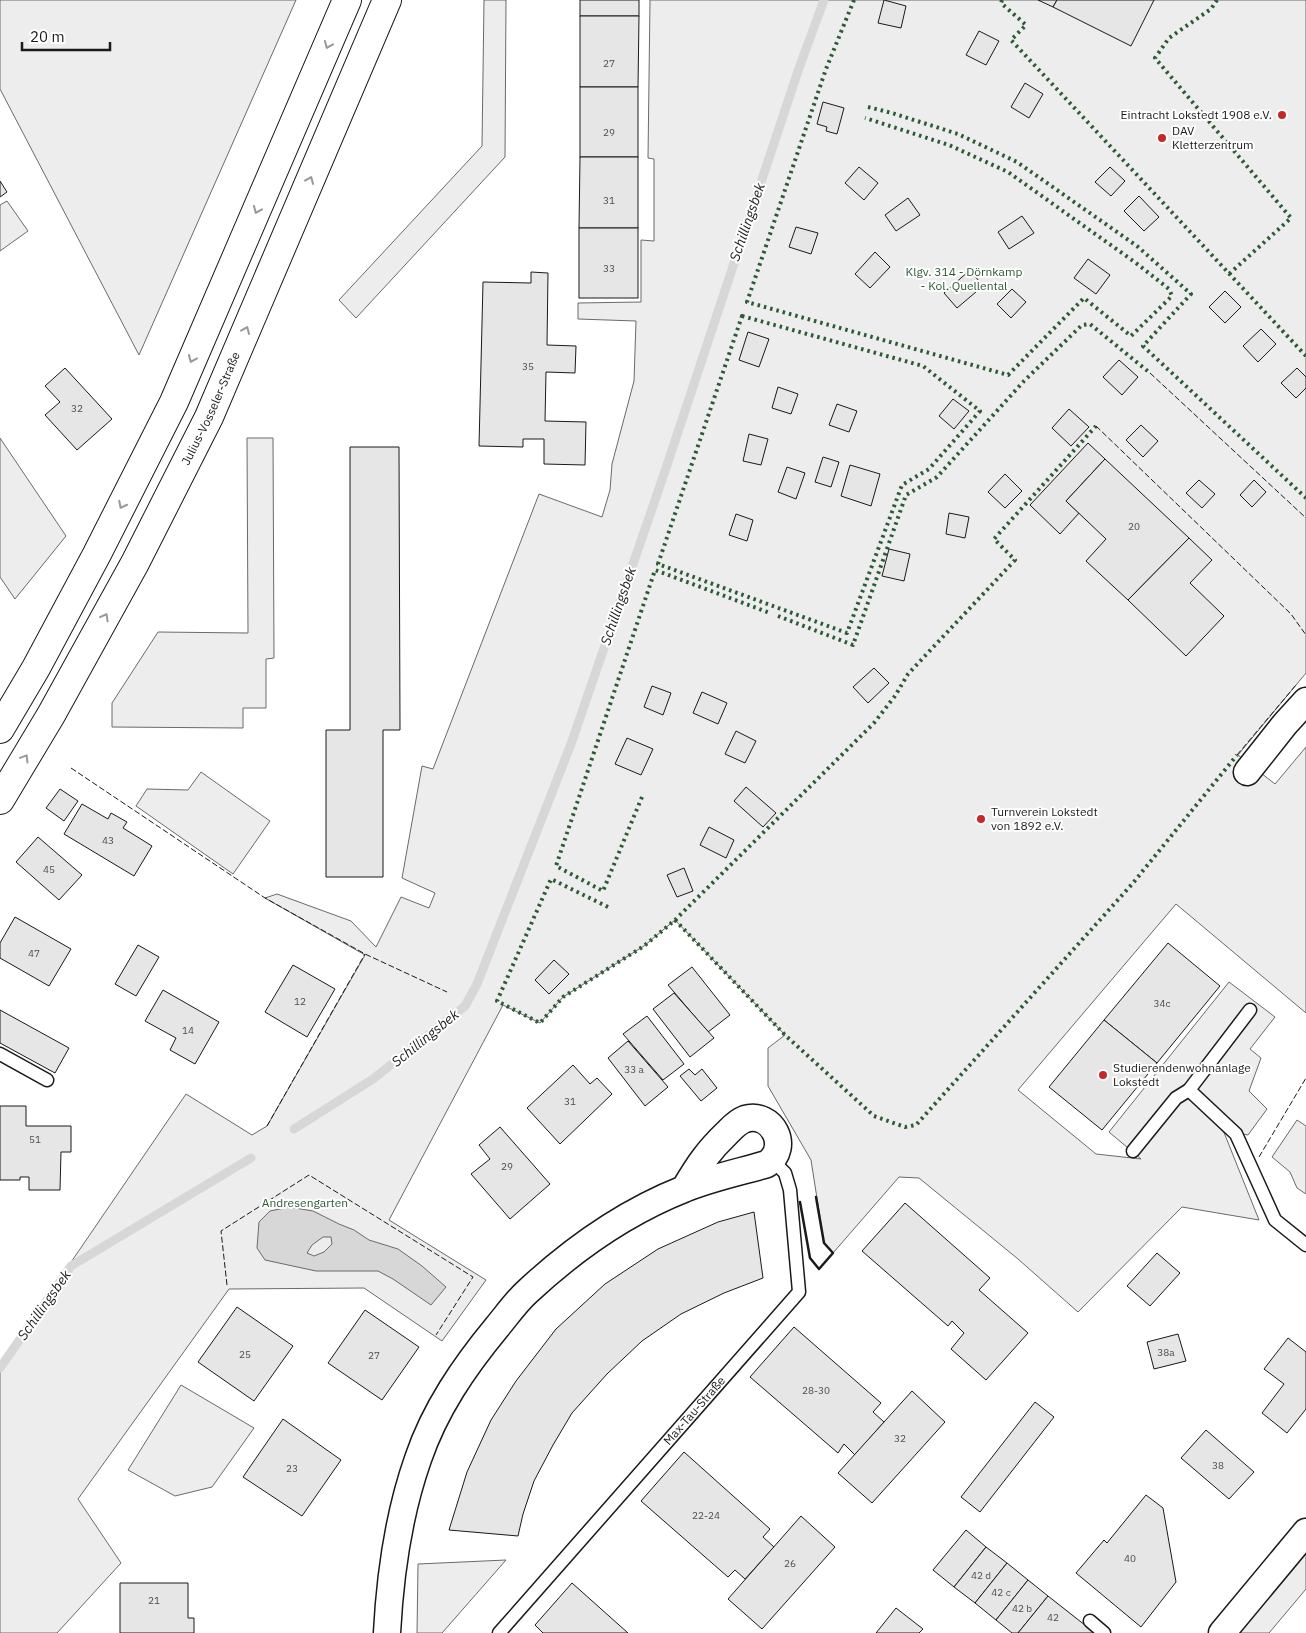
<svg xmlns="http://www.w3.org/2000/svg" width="1306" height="1633" viewBox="0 0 1306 1633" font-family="'IBM Plex Sans',sans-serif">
  <rect width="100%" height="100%" fill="#fff"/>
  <g fill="#ededed" stroke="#6a6a6a">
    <polygon points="0,0 296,0 139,355 0,89"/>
    <polygon points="484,0 506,0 505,157 356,318 339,300 482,146"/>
    <polygon points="650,0 1306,0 1306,673 1238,755 1275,784 1306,747 1306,1013 1176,904 1018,1090 1096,1154 1141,1159 1109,1132 1229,982 1275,1017 1250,1049 1261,1058 1249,1091 1267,1109 1248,1135 1223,1130 1259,1220 1182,1207 1078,1312 1018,1259 919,1178 899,1177 833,1253 824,1243 811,1160 768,1086 768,1048 785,1035 675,920 644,946 563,997 540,1023 503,1005 389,1220 486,1280 442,1341 364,1288 229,1289 78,1499 121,1563 57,1633 0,1633 0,1366 186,1094 252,1135 267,1126 365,955 265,898 277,894 351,921 376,947 401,897 429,908 435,893 402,878 422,766 433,769 539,494 602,517 610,490 612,464 634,381 636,321 578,319 578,303 641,302 641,240 654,241 654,159 648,158"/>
    <polygon points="7,201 28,231 0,251 0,205"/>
    <polygon points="0,438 66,536 15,599 0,577"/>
    <polygon points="247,438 273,438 274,658 266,659 266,708 243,708 243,728 112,727 112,703 158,632 248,633"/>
    <polygon points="201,772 270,821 233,874 136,806 147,789 188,790"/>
    <polygon points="1297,1120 1306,1126 1306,1194 1297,1188 1290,1172 1272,1157"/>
    <polygon points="181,1385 254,1428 212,1487 175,1496 128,1470"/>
    <polygon points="1306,1547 1306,1589 1269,1633 1235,1633"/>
    <polygon points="506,1560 442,1633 417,1633 418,1564"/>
  </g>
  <path fill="#d7d7d7" stroke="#6a6a6a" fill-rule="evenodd" d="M289,1207L313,1211L339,1224L354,1230L369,1240L398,1249L422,1266L446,1287L431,1305L393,1279L378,1271H316L265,1260L257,1248L259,1222L270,1211ZM323,1237H331L332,1244L324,1252L314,1256L307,1253L312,1245Z"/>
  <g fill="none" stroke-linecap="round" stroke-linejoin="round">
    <g stroke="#d7d7d7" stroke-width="9">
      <polyline points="294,1129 373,1079 465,1006 477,984 571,744 664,474 798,71 824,0"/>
      <polyline points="0,1368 71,1266 251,1158"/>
    </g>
  </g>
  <g fill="#e6e6e6" stroke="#1a1a1a">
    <rect x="580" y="0" width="59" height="16"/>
    <polygon points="884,0 906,6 901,28 878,23"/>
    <polygon points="1038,0 1057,0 1053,7"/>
    <polygon points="1057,0 1154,0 1131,46 1053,7"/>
    <polygon points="580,16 639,16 638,87 580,87"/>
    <polygon points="979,31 999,41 986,65 966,55"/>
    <polygon points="1025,83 1043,94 1029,118 1011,107"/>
    <rect x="580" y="87" width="58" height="70"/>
    <polygon points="823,102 844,108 837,134 826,131 827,127 817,124"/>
    <polygon points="580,157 638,157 638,228 579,228"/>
    <polygon points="859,167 878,183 864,200 845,183"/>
    <polygon points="1110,167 1125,181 1111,196 1095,182"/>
    <polygon points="0,181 7,192 0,197"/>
    <polygon points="1139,196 1159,217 1144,231 1124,211"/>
    <polygon points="908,198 920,215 896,231 885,215"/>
    <polygon points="1022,216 1034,233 1009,249 998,232"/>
    <polygon points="796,227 818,233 811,254 789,247"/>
    <rect x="579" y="228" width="59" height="70"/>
    <polygon points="875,252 890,267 870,288 855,274"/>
    <polygon points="1088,259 1110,275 1096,294 1074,278"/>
    <polygon points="970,270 983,286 957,308 944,293"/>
    <polygon points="531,272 548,273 547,345 576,346 575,373 546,372 545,421 586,422 585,465 544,464 544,439 523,439 523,447 479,446 483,282 531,283"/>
    <polygon points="1012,289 1026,302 1011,318 997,304"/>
    <polygon points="1225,291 1241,307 1225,323 1209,307"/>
    <polygon points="1261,329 1276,344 1258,362 1243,346"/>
    <polygon points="748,332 769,339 759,367 739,360"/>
    <polygon points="1119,360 1138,377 1122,395 1103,377"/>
    <polygon points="65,368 112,419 77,450 45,415 60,402 45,386"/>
    <polygon points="1297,368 1306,377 1306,388 1296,398 1281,383"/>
    <polygon points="778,387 798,394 791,414 772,408"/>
    <polygon points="953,399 969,411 954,429 939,416"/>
    <polygon points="837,404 857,411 849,432 829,425"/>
    <polygon points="1069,409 1089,427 1071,446 1052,428"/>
    <polygon points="1141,425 1158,441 1143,457 1126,440"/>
    <polygon points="749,434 768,439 761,465 743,461"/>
    <polygon points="1088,443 1105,459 1066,501 1079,513 1060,534 1030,505"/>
    <polygon points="350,447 399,447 400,730 383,730 383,877 326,877 326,730 350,730"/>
    <polygon points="823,457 839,462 831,487 815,482"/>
    <polygon points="1105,459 1189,538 1128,600 1086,561 1106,539 1066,501"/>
    <polygon points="850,465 880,474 871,506 841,496"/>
    <polygon points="787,467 805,473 796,499 778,492"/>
    <polygon points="1005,474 1022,491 1005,508 988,492"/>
    <polygon points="1199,480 1215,494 1202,508 1186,493"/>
    <polygon points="1254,480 1266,492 1252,507 1240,495"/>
    <polygon points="949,513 969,517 965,538 946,534"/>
    <polygon points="736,514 753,520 747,541 729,535"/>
    <polygon points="1189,538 1212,560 1190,583 1224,616 1186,656 1128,600"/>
    <polygon points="889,549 910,554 904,581 882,576"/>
    <polygon points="874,668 889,683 868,703 853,687"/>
    <polygon points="652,686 671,693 663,715 644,707"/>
    <polygon points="702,692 727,703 718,724 693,713"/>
    <polygon points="736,731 756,741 745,763 725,754"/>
    <polygon points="627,738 653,749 641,775 615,764"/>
    <polygon points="746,787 776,813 763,827 734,801"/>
    <polygon points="60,789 78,801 64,821 46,808"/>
    <polygon points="82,804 108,819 111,813 127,822 123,828 152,846 134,876 64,834"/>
    <polygon points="709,827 734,840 726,858 700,845"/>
    <polygon points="38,837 82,875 59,900 16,862"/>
    <polygon points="684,868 693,891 677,897 667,875"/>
    <polygon points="15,917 71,949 49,986 0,958 0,943"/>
    <polygon points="1168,943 1220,986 1157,1063 1104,1020"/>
    <polygon points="138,945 159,957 136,996 115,984"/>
    <polygon points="554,960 569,974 549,994 535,980"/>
    <polygon points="293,965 335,989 307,1037 265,1012"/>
    <polygon points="692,967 730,1015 708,1032 668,985"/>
    <polygon points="163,990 219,1022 195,1064 170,1050 176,1038 145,1021"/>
    <polygon points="674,993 714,1038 690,1057 653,1009"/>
    <polygon points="0,1010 69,1048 55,1073 0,1043"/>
    <polygon points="647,1016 684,1064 663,1080 623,1034"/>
    <polygon points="1104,1020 1157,1063 1102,1130 1049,1087"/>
    <polygon points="628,1041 668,1087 645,1106 608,1058"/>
    <polygon points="573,1065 590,1084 597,1078 612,1094 560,1144 527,1108"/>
    <polygon points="689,1069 695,1075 702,1069 717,1088 701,1101 680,1076"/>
    <polygon points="0,1106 26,1106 26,1126 71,1126 71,1152 61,1152 60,1190 29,1190 29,1177 20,1177 20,1180 0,1180"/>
    <polygon points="500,1127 550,1184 510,1219 471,1174 490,1159 479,1145"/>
    <polygon points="905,1203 990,1278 979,1290 1028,1333 986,1380 951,1349 964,1333 952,1321 948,1326 862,1251"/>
    <polygon points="754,1212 763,1278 724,1293 681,1314 642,1341 607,1374 572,1413 553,1445 534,1481 523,1514 518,1536 449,1530 467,1472 491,1420 516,1381 556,1329 605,1284 658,1249 718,1222"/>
    <polygon points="1157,1253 1180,1273 1150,1306 1127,1286"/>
    <polygon points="237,1307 293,1346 254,1401 198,1362"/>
    <polygon points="365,1310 419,1347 382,1400 328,1363"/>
    <polygon points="794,1327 881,1403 873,1412 884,1422 855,1455 844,1444 838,1453 750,1377"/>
    <polygon points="1178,1334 1186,1361 1154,1369 1147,1342"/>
    <polygon points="1288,1338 1306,1352 1306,1409 1287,1433 1262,1413 1284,1384 1264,1369"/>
    <polygon points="912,1391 945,1422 872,1503 838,1473"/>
    <polygon points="1035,1402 1054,1417 980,1512 961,1497"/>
    <polygon points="283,1419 341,1460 302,1516 243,1477"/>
    <polygon points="1206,1430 1254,1472 1229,1499 1181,1458"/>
    <polygon points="684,1452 770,1529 763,1537 774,1547 745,1579 735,1570 728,1577 641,1501"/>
    <polygon points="1146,1495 1163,1508 1176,1582 1141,1627 1076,1573 1104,1540 1107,1543"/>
    <polygon points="801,1516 835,1547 762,1629 728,1599"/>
    <polygon points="966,1530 986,1547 954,1587 933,1570"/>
    <polygon points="986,1547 1007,1563 975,1603 954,1587"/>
    <polygon points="1007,1563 1028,1580 996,1620 975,1603"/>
    <polygon points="1028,1580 1048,1596 1018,1633 1012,1633 996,1620"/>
    <polygon points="120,1583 188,1583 188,1618 194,1618 194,1633 120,1633"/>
    <polygon points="572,1583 628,1633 543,1633 535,1625"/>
    <polygon points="1048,1596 1095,1633 1018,1633"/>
    <polygon points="896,1608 923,1629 919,1633 876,1633"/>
  </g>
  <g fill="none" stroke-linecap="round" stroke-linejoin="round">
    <g stroke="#1a1a1a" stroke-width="15">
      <g id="service">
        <polyline points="1250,1010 1189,1090 1236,1134 1275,1220 1306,1245"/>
        <polyline points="0,1054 47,1080"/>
        <polyline points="1133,1151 1176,1098 1189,1090"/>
        <polyline points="1090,1621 1104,1633"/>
        <path id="s1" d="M499,1633L799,1292L790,1190L785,1173L772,1160"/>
      </g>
    </g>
    <g stroke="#1a1a1a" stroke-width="29">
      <g id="minor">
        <polyline points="1247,772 1285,724 1306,701"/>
        <path d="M387,1633C390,1575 399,1513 418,1459C435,1409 464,1367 497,1327C507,1315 516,1302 527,1292C572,1250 626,1212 684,1189C710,1178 740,1172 767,1164C791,1147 772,1111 745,1119C737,1122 732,1128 727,1133C708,1151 698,1166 685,1188"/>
        <polyline points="1222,1633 1306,1532"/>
      </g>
    </g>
    <g stroke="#1a1a1a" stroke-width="30">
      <g id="primary">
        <polyline points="0,729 36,668 97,554 174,402 347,0"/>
        <path id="s2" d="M0,800L51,715L135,563L209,417L387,0"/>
      </g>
    </g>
    <use href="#service" stroke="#fff" stroke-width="12"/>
    <use href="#minor" stroke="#fff" stroke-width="26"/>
    <use href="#primary" stroke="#fff" stroke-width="28"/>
    <g stroke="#2b5a34" stroke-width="4" stroke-dasharray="2.5 4" stroke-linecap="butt">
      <polyline points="854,0 826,69 747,302 1008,375 1084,298 1131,336 1172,296 1169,289 1136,263 1008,172 949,145 865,118"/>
      <polyline points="1002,0 1001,3 1026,25 1011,40 1306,356"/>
      <polyline points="1217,0 1211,9 1169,38 1155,58 1291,218 1229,274"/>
      <polyline points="868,107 892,113 958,134 1017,162 1137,246 1191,294 1143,346 1306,498"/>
      <polygon points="742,316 923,366 980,411 929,469 902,485 847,633 658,564"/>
      <polyline points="778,616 853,645 906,495 937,477 1024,381 1082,325 1090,324 1150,373"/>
      <polyline points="642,797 603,891 556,866 655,570 770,613"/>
      <polyline points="608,907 551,879 497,1001 540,1023 563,997 644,946 675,920 874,723 895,696 908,674 1015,560 994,539 1096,426"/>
      <polyline points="675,920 785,1035 874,1116 905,1127 916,1125 1133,883 1237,755"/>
    </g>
    <g stroke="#1a1a1a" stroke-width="1" stroke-dasharray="6 2.5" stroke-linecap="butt">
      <polyline points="1150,373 1306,518"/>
      <polyline points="1096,426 1291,614 1306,635"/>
      <polyline points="1237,755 1296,685"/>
      <polyline points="71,768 265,898 365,954 447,992"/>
      <polyline points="267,1126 365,954"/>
      <polyline points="1259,1157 1306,1078"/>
      <polyline points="227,1285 221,1231 309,1175 473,1277 436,1335"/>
    </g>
    <polyline stroke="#1a1a1a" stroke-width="2.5" points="800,1202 810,1258 819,1269 833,1253 824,1243 816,1197"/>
  </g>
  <defs><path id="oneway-chevron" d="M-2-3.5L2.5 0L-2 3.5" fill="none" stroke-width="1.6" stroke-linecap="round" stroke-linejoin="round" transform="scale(1.25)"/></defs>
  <g stroke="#989898">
    <use href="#oneway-chevron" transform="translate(328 45) rotate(113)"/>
    <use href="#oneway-chevron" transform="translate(310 180) rotate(-67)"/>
    <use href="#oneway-chevron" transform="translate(257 210) rotate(113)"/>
    <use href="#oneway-chevron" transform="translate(246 330) rotate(-67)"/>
    <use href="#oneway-chevron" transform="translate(192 359) rotate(113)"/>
    <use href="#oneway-chevron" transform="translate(122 505) rotate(117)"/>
    <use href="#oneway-chevron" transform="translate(105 617) rotate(-61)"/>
    <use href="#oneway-chevron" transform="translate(25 758) rotate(-59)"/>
  </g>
  <g fill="#c62828" stroke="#fff" stroke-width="2">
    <circle cx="1282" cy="115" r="5"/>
    <circle cx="1162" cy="138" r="5"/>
    <circle cx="981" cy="819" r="5"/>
    <circle cx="1103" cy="1075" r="5"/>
  </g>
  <g text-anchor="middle" stroke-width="4" stroke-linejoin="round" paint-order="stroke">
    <g font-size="10" fill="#4d4d4d">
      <text x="609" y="67">27</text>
      <text x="609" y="136">29</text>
      <text x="609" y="204">31</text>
      <text x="609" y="272">33</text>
      <text x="528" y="370">35</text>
      <text x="77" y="412">32</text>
      <text x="1134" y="530">20</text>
      <text x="108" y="844">43</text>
      <text x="49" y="873">45</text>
      <text x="34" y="957">47</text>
      <text x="300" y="1005">12</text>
      <text x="1162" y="1007">34c</text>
      <text x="188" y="1034">14</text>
      <text x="634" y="1073">33 a</text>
      <text x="570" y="1105">31</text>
      <text x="35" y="1143">51</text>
      <text x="507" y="1170">29</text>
      <text x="1166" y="1356">38a</text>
      <text x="245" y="1358">25</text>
      <text x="374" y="1359">27</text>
      <text x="816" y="1394">28-30</text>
      <text x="900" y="1442">32</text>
      <text x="1218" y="1469">38</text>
      <text x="292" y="1472">23</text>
      <text x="706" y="1519">22-24</text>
      <text x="1130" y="1562">40</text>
      <text x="790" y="1567">26</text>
      <text x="981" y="1579">42 d</text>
      <text x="1001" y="1596">42 c</text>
      <text x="154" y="1604">21</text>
      <text x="1022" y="1612">42 b</text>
      <text x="1053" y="1621">42</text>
    </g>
    <g font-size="12" fill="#1a1a1a" stroke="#fff" text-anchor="start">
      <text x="1272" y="119" text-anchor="end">Eintracht Lokstedt 1908 e.V.</text>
      <text x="1172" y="135">DAV<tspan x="1172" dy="14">Kletterzentrum</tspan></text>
      <text x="991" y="816">Turnverein Lokstedt<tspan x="991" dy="14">von 1892 e.V.</tspan></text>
      <text x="1113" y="1072">Studierendenwohnanlage<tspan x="1113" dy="14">Lokstedt</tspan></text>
    </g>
    <g font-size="12" fill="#2b5a34" stroke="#fff">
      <text x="964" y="276">Klgv. 314 - Dörnkamp<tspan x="964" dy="14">- Kol. Quellental</tspan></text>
      <text x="305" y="1207">Andresengarten</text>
    </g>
    <g font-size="12" fill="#1a1a1a" stroke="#fff">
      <text dy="4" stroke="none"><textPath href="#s2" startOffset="445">Julius-Vosseler-Straße</textPath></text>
      <text dy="4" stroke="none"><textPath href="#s1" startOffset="296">Max-Tau-Straße</textPath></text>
    </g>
    <g font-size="14" font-style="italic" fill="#1a1a1a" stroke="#fff">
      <text transform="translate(747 222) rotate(-71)" y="5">Schillingsbek</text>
      <text transform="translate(618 606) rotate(-71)" y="5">Schillingsbek</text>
      <text transform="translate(425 1038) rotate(-39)" y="5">Schillingsbek</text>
      <text transform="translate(44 1305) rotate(-55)" y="5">Schillingsbek</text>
    </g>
  </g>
  <path d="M22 42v8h88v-8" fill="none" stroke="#1a1a1a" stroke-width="2.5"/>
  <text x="30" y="42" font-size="15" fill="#1a1a1a" stroke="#ffffff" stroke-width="4" paint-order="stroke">20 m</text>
</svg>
